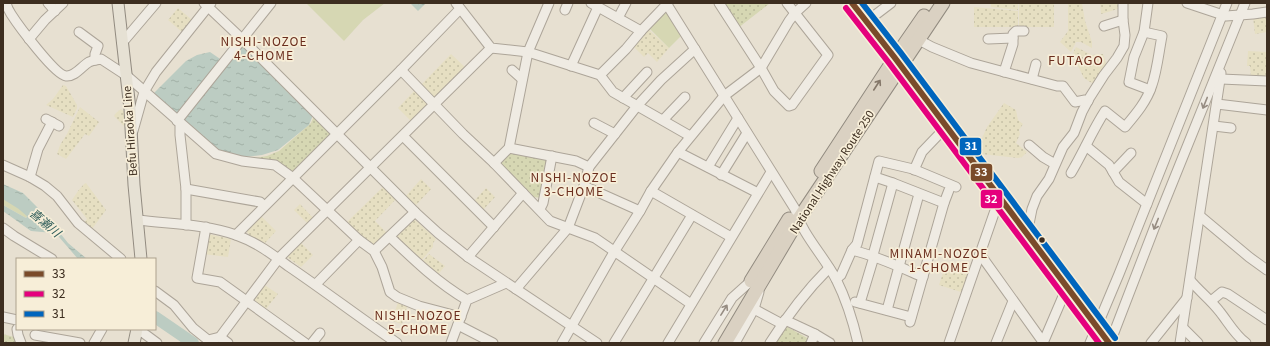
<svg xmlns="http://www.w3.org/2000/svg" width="1270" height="346" viewBox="0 0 1270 346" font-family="Georgia,'Noto Sans JP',serif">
  <defs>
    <pattern id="farmland-dots" width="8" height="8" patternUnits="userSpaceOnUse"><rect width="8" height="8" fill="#e6dfc2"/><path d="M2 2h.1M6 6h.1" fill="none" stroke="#c6c0a6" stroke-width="1.8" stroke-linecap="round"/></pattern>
    <pattern id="park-dots" width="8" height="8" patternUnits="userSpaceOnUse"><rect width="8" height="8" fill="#d6d7b3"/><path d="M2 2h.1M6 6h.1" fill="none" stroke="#b9b99a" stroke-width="1.8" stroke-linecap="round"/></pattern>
    <pattern id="water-ripples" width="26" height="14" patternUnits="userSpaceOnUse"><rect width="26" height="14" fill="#bcccc2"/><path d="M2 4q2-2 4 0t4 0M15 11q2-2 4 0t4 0" fill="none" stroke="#a2b0a6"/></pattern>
  </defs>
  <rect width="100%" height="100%" fill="#e7e0d1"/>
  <g fill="url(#farmland-dots)">
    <polygon points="991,3 1018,3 1018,10 991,7"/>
    <rect x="1019" y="3" width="35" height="24"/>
    <polygon points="1068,3 1082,3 1085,21 1092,42 1092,48 1081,42 1076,42 1071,52 1060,42 1068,31"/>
    <polygon points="1100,3 1121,3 1121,8 1101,14"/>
    <polygon points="974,7 1018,11 1018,27 974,27"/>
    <polygon points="178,8 192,20 182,32 168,20"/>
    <polygon points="1267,15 1267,32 1255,34 1253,17"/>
    <polygon points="648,29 669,48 657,62 648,53 644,57 633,46"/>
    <polygon points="1076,47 1092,55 1103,54 1108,69 1096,84 1090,82 1084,78 1077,64 1077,59 1075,54 1073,53"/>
    <polygon points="1248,51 1267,52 1267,78 1251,77 1250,66 1247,66"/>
    <polygon points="451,54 466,68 437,97 432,97 421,85"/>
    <polygon points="63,85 66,86 77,105 77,108 73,117 46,105 53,99"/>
    <polygon points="416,89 428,101 428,105 411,121 398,108"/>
    <polygon points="1004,103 1016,110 1018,120 1023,124 1019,130 1020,134 1016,143 1027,152 1022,157 1018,158 981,154 977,149 987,127"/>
    <polygon points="80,107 99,122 89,136 85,134 66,159 57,154 60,145 67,134"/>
    <polygon points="121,109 125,112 125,127 114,116 116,113"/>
    <polygon points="421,179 431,189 416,205 406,196"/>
    <polygon points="86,183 106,210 92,229 84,223 87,219 72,200 78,191 84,184"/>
    <polygon points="384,186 396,199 375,221 389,235 375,249 347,222"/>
    <polygon points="486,188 495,197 483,210 474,201"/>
    <polygon points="300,204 314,219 309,225 294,210"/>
    <polygon points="261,216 276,231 265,243 250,236 246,231"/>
    <polygon points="413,218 436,239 433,243 433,247 421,261 394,236"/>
    <polygon points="208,234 231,239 228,257 203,254"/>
    <polygon points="299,241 313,255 301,267 287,257 286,255"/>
    <polygon points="429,254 445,266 436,277 420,264"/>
    <polygon points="945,267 969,275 964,293 939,285"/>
    <polygon points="263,284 278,294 265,310 253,302 252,298"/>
    <polygon points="398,302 408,304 402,324 392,321"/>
  </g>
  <g fill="#d6d7b3">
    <polygon points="306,3 385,3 363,20 344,41"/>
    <polygon points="662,13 668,13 682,35 669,48 649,28"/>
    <polygon points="3,191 17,196 31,211 26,218 3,205"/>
  </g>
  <g fill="url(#park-dots)">
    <polygon points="722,3 770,3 738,28"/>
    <polygon points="314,116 330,130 330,135 292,173 255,158 267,156 279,151 311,123"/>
    <polygon points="508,152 546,158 548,164 541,198 534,197 501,164 500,160"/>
    <polygon points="784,325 809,339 807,343 774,343"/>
    <polygon points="3,334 17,338 19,343 3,343"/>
  </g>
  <g fill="url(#water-ripples)">
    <polygon points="410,3 426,3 418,11"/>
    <polygon points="242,46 313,115 309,125 278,150 262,155 244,157 219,151 153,94 186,61 197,55 210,52 226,63"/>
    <polygon points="3,184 23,193 48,218 68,243 87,259 78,259 59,237 53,233 31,231 3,211 3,205 26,218 31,211 17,196 3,191"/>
    <polygon points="155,317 193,343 182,343 170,331 155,320"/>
  </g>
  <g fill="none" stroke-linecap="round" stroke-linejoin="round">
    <g stroke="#bcccc2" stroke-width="12">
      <polyline points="3,192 22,204 36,216 43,220"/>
      <polyline points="155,317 193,343"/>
    </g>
    <g stroke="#ada599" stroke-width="11">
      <g id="minor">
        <path d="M6,3C7,7 9,11 11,14C18,25 55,75 66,76C75,77 82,66 89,62C93,60 97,60 101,59L127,76L216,154L242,161L275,165L293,178L359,240L374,251L382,267L390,292L397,297L419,306L461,317"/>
        <polyline points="48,3 55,11"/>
        <polyline points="204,3 242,39 415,212 438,233 468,257 597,343"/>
        <polyline points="456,3 491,48 528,52 600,75 613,92 690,136"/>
        <polyline points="591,3 641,31"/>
        <path d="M666,3L795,209C802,234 823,255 836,279C846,299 853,321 858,343"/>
        <polyline points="719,3 761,68 774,91 789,106 792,105 828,55 787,3"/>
        <polyline points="852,3 895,58"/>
        <polyline points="1148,3 1144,32 1134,57 1129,82 1150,90"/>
        <polyline points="1187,3 1226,16 1253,14 1267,12"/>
        <polyline points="565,10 568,3"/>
        <polyline points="618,18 626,3"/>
        <polyline points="866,22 891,3"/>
        <polyline points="1104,26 1123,20"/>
        <polyline points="79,32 98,46 95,54 95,60"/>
        <polyline points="29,39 45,20 63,3"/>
        <polyline points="988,39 1013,38"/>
        <polyline points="919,40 932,47 971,63 1057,86 1063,86 1075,102 1085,100 1088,101"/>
        <polyline points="122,43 156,3"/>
        <polyline points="571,66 598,7"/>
        <polyline points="401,70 463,134 494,163 550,221 595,238 691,304"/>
        <polyline points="512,70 522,79"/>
        <polyline points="1004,72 1013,44 1013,34 1016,31 1024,31"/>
        <polyline points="600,75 626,49 641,31 668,3"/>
        <polyline points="1032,79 1036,64"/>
        <polyline points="1221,79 1267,81"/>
        <polyline points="623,98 647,72"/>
        <polyline points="1217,104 1267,110"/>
        <polyline points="46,119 59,126"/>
        <polyline points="663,120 685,97"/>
        <polyline points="177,121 271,3"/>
        <polyline points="594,123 615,134"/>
        <polyline points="180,124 180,135 186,189 186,225"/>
        <polyline points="1214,126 1231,128"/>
        <polyline points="133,131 144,92 156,72 211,3"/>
        <polyline points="403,136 494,227"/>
        <polyline points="1029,145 1043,157 1055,164"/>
        <polyline points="1086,146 1109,165 1119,182 1147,204"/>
        <polyline points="509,148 576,161 589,167"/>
        <polyline points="678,152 758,193"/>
        <polyline points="494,163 509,148 528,52 549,3"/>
        <polyline points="3,165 30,177 45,186 57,196 78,223 121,259"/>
        <polyline points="708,167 738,118"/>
        <polyline points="914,170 922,152 946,127"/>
        <polyline points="1113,172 1131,153"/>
        <path d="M1071,173C1083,153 1092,131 1105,111L1125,127C1136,114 1147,101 1152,85C1157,71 1159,51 1162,36L1144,32"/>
        <polyline points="721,175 747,133"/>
        <polyline points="30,177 38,149 52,122"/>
        <polyline points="875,177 893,183 944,203"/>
        <polyline points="584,186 640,211"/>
        <polyline points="186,189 260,202 264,206"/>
        <polyline points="651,191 731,237"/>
        <polyline points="540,209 543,203 552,156"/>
        <polyline points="1200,216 1249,257 1267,270"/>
        <path d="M138,220C169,224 206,224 236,235C256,242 272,254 288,266C325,291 360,318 397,343"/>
        <polyline points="206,227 197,278 220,282 305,343"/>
        <polyline points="3,228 14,236 52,259"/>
        <polyline points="1027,234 1032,209 1037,196 1049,179 1063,147 1074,133 1082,112 1090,97 1104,75 1117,58 1124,46 1125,35 1123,20 1123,3"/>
        <polyline points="236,235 401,70 460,9"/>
        <path d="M390,237C414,260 438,283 467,300"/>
        <path d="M852,250C877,256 900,267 923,277"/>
        <polyline points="374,251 415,212"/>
        <polyline points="980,254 1043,342"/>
        <polyline points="468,257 523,193"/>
        <polyline points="836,279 841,275 852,250 857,244 879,161 913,169 956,187"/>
        <path d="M1190,280C1199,291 1211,300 1220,312C1228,322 1235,335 1246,343"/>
        <polyline points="316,284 359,240"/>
        <polyline points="516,289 568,228 584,186 589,167 637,106 661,80 695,49"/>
        <polyline points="155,291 174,305 193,328 208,340 220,337 279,258 491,48"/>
        <polyline points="1211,301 1222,292 1228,294 1267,320"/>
        <polyline points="855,302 911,317"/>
        <polyline points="860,303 873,260 873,255 893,183"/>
        <polyline points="754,309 782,324"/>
        <polyline points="887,310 919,194"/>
        <polyline points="3,317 17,320"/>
        <polyline points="785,320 815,334 811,343"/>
        <polyline points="910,322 944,203 949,190"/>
        <polyline points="458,325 493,343"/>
        <polyline points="1183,328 1198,343"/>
        <polyline points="17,329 18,335 21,343"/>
        <polyline points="138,329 157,343"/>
        <polyline points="815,334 830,343"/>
        <polyline points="35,335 80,343"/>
        <polyline points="220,337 228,343"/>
        <polyline points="94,343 102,329"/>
        <polyline points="312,343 320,333"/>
        <polyline points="451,343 467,300 506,283"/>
        <polyline points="562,343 614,252 640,211 651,191 678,152 724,96 761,68 789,21 795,13 806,3"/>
        <polyline points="614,343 692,215"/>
        <polyline points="668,343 771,172"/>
        <polyline points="704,343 732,298 752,280"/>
        <polyline points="735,343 754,309 759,292"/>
        <path d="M770,343C787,316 806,291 829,268"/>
        <polyline points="949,343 999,199"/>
        <polyline points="996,343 1013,301"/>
        <polyline points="1043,343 1067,287"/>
        <polyline points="1090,343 1119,274 1227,3"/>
        <polyline points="1110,343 1155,226 1245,3"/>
        <polyline points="1151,343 1187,298"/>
        <polyline points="1180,343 1221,73"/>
      </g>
    </g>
    <g stroke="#928b80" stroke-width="13">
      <g id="major">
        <polyline points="118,3 130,109 134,185 141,259"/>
        <polyline points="896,60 1109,343"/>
        <polyline points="134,343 137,329"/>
      </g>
    </g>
    <g stroke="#928b80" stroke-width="15">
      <g id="highway">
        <polyline points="821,171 895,58 924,16"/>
        <polyline points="751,281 789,219"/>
        <polyline points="725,343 798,220 943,3"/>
      </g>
    </g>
    <use href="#minor" stroke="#efebe3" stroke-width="9"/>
    <use href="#major" stroke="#e6e1d4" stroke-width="11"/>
    <use href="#highway" stroke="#dad1c2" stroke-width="13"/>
    <g stroke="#f7eed8" stroke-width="9">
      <polyline id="bus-1" points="852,3 895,58 1109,343"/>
    </g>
    <g stroke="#f7eed8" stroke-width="9">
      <polyline id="bus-2" points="846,8 889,63 1099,343"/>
    </g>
    <g stroke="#f7eed8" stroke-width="9">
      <polyline id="bus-3" points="862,3 901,53 1115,338"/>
    </g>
    <use href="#bus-1" stroke="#7a4b2a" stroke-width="6"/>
    <use href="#bus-2" stroke="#e5007d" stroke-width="6"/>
    <use href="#bus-3" stroke="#0065bd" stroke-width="6"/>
  </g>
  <defs><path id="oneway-shaft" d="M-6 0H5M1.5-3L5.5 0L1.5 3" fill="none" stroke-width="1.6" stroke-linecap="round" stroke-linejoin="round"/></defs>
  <use stroke="#847769" href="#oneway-shaft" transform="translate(877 85) rotate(-57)"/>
  <g stroke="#968c82">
    <use href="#oneway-shaft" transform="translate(1205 103) rotate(112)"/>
    <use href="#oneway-shaft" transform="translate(1156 224) rotate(112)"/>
    <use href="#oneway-shaft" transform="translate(724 310) rotate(-58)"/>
  </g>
  <circle fill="#3d2e20" stroke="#f7eed8" stroke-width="1.5" cx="1042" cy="240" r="3.5"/>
  <g text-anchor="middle" stroke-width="3.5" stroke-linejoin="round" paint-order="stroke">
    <g font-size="11" fill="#3d2e20" stroke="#f7eed8">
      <text transform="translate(130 131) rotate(-94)" y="4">Befu Hiraoka Line</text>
      <text transform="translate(832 172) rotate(-57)" y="4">National Highway Route 250</text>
    </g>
    <g font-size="12" letter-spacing="1" fill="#6b2e1e" stroke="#f7eed8">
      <text x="264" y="46">NISHI-NOZOE<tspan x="264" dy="14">4-CHOME</tspan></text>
      <text x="574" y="182">NISHI-NOZOE<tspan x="574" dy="14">3-CHOME</tspan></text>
      <text x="939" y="258">MINAMI-NOZOE<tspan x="939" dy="14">1-CHOME</tspan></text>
      <text x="418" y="320">NISHI-NOZOE<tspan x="418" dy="14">5-CHOME</tspan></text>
    </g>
    <g font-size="12" font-style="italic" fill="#2f5d5a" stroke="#f7eed8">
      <text transform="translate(45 223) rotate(40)" y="4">喜瀬川</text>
    </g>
    <g font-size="13" letter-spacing="1" fill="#6b2e1e" stroke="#f7eed8">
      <text x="1076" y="65">FUTAGO</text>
    </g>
  </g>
  <g stroke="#f7eed8" stroke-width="1.5">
    <rect x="959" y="137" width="23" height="19" rx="4" fill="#0065bd"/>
    <rect x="970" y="163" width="23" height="19" rx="4" fill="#7a4b2a"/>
    <rect x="980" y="189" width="23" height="20" rx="4" fill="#e5007d"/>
  </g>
  <g font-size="11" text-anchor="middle" font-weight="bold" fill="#fff">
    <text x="971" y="150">31</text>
    <text x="981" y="176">33</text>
    <text x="991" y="203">32</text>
  </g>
  <rect width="1270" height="346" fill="none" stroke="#3d2e20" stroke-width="8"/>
  <rect x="16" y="258" width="140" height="72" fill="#f7eed8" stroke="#ada18e"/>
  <rect x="24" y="271" width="20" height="6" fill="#7a4b2a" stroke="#ada18e"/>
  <text x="52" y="278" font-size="12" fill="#3d2e20">33</text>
  <rect x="24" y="291" width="20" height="6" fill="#e5007d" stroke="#ada18e"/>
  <text x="52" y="298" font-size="12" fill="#3d2e20">32</text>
  <rect x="24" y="311" width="20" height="6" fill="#0065bd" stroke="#ada18e"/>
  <text x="52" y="318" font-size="12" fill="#3d2e20">31</text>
</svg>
